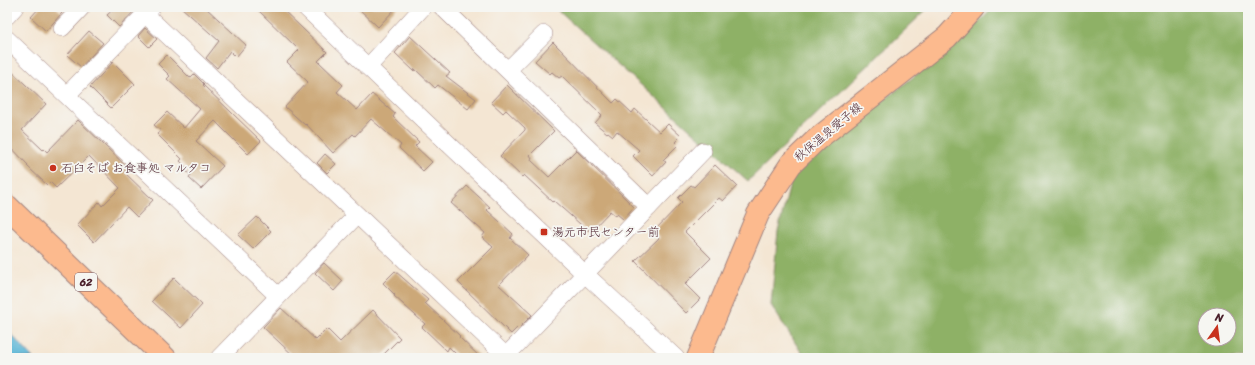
<svg xmlns="http://www.w3.org/2000/svg" width="1255" height="365" viewBox="0 0 1255 365" font-family="Sriracha,'Klee One',sans-serif">
  <rect width="100%" height="100%" fill="#f6f6f2"/>
  <filter id="ink" filterUnits="userSpaceOnUse"><feTurbulence type="fractalNoise" baseFrequency=".025" numOctaves="2"/><feDisplacementMap in="SourceGraphic" scale="8" xChannelSelector="R" yChannelSelector="G"/><feConvolveMatrix kernelMatrix="1 2 1 2 8 2 1 2 1" color-interpolation-filters="sRGB"/></filter>
  <filter id="wash" filterUnits="userSpaceOnUse"><feTurbulence type="fractalNoise" baseFrequency=".012" numOctaves="4" result="noise"/><feDisplacementMap in="SourceGraphic" scale="16" xChannelSelector="R" yChannelSelector="G"/><feGaussianBlur stdDeviation="0.9" result="paint"/><feColorMatrix in="noise" values="0 0 0 0 0 0 0 0 0 0 0 0 0 0 0 0 0 1.4 0 .05"/><feComposite in="paint" operator="in"/></filter>
  <g filter="url(#wash)">
    <rect width="100%" height="100%" fill="#f4e6d3"/>
    <g fill="#8eb166" stroke="#6c6848" fill-rule="evenodd">
      <polygon points="554,7 929,7 748,181"/>
      <path d="M994,7H1248V358H805L771,305L778,231L792,177L842,133L963,38ZM1205,315H1229V339H1205Z"/>
    </g>
    <polygon fill="#57b4d5" stroke="#506a80" points="7,330 33,358 7,358"/>
    <g id="blocks">
      <g fill="#cca878">
        <polygon points="40,7 56,7 62,13 46,31 31,17"/>
        <polygon points="116,7 138,7 119,27 107,15"/>
        <polygon points="181,7 205,7 246,45 236,57 230,51 217,68 206,58 219,41"/>
        <polygon points="255,7 280,7 327,52 318,61 343,85 337,92 357,110 372,94 395,114 393,117 419,142 415,146 432,162 423,171 399,148 401,145 371,119 355,136 353,134 333,153 306,124 305,125 285,107 308,82 287,62 299,50"/>
        <polygon points="357,7 397,7 378,27"/>
        <polygon points="145,28 157,39 149,47 138,36"/>
        <polygon points="89,31 103,43 81,67 67,55"/>
        <polygon points="410,36 450,73 446,76 476,99 468,109 438,85 435,88 415,69 414,71 395,53"/>
        <polygon points="553,42 613,103 617,99 632,113 635,109 660,132 668,124 681,136 675,142 678,145 663,160 666,162 653,176 633,156 639,150 617,131 613,136 608,132 607,133 595,123 602,115 562,76 559,78 552,72 550,74 535,61"/>
        <polygon points="167,55 190,78 194,74 204,84 203,85 261,141 248,154 215,121 196,141 223,166 201,189 189,178 191,175 186,171 188,169 180,161 182,159 157,134 161,131 154,125 167,112 184,128 200,109 167,79 170,76 158,64"/>
        <polygon points="113,62 135,84 111,108 90,87"/>
        <polygon points="7,67 46,104 22,130 43,150 44,149 47,152 78,120 128,168 124,172 153,200 137,217 127,207 94,242 77,225 99,202 102,206 120,188 89,156 56,188 50,182 47,185 27,166 28,165 7,143"/>
        <polygon points="507,85 554,131 530,155 532,158 531,160 549,177 576,150 634,207 623,219 617,214 616,216 610,211 592,230 590,228 588,231 554,201 553,202 524,175 522,177 500,156 525,130 525,128 506,110 503,113 491,102"/>
        <polygon points="325,154 336,164 327,173 317,163"/>
        <polygon points="715,165 737,186 723,201 719,198 685,232 711,258 685,284 700,299 686,313 635,261 659,238 653,232 682,202 678,198 691,185 694,187"/>
        <polygon points="467,186 490,207 487,210 513,234 510,238 528,255 499,285 532,315 519,328 518,327 511,334 458,282 493,247 482,237 485,233 451,203"/>
        <polygon points="257,217 271,231 253,249 238,235"/>
        <polygon points="324,263 343,281 334,291 315,273"/>
        <polygon points="395,271 428,300 425,303 460,336 459,337 481,358 460,358 449,347 447,351 422,327 425,324 394,296 395,295 383,283"/>
        <polygon points="174,278 202,305 181,328 152,301"/>
        <polygon points="281,308 316,340 327,329 340,342 373,310 400,338 380,358 296,358 263,327"/>
      </g>
    </g>
  </g>
  <g filter="url(#ink)">
    <use href="#blocks" fill-opacity="0" stroke="#9f827f" stroke-width="1"/>
    <g fill="none" stroke-linecap="round" stroke-linejoin="round">
      <g stroke="#9f827f" stroke-width="18">
        <g id="minor">
          <polyline points="305,7 585,274 676,358"/>
          <polyline points="442,7 649,207"/>
          <polyline points="145,14 505,355"/>
          <polyline points="7,16 15,7"/>
          <polyline points="62,28 82,7"/>
          <polyline points="7,39 278,296"/>
          <polyline points="368,67 423,7"/>
          <polyline points="508,70 544,34"/>
          <polyline points="67,95 152,7"/>
          <polyline points="219,358 357,215"/>
          <polyline points="504,358 703,151"/>
        </g>
      </g>
      <g stroke="#9f827f" stroke-width="24">
        <g id="major">
          <polyline points="7,206 165,358"/>
          <polyline points="698,358 758,214 791,164 816,140 947,37 974,7"/>
        </g>
      </g>
      <use href="#minor" stroke="#fff" stroke-width="17"/>
      <use href="#major" stroke="#fcba8e" stroke-width="22"/>
    </g>
  </g>
  <g fill="#c8321e" stroke="#f6f6f2" stroke-width="1.5">
    <circle cx="53" cy="168" r="4"/>
    <rect x="540" y="228" width="8" height="8" rx="2"/>
  </g>
  <g text-anchor="middle" stroke-width="3.5" stroke-linejoin="round" paint-order="stroke">
    <rect fill="#f6f6f2" stroke="#7e6067" stroke-width="1" x="75" y="273" width="22" height="18" rx="3"/>
    <g font-size="11" font-weight="bold" fill="#4a1f2b">
      <text x="86" y="286">62</text>
    </g>
    <g font-size="12" fill="#4a1f2b" stroke="#f6f6f2">
      <text transform="translate(828 132) rotate(-40)" y="4">秋保温泉愛子線</text>
    </g>
    <g font-size="12" fill="#4a1f2b" stroke="#f6f6f2" text-anchor="start">
      <text x="61" y="172">石臼そば お食事処 マルタコ</text>
      <text x="552" y="236">湯元市民センター前</text>
    </g>
  </g>
  <rect width="1255" height="365" fill="none" stroke="#f6f6f2" stroke-width="24"/>
  <g transform="translate(1217 327) rotate(14)"><circle r="19" fill="#f6f6f2" stroke="#b1a0a2"/>
  <path d="M0-3L7 15L0 10L-7 15Z" fill="#c8321e"/>
  <text y="-6" font-size="11" font-weight="bold" text-anchor="middle" fill="#4a1f2b">N</text>
  </g>
</svg>
